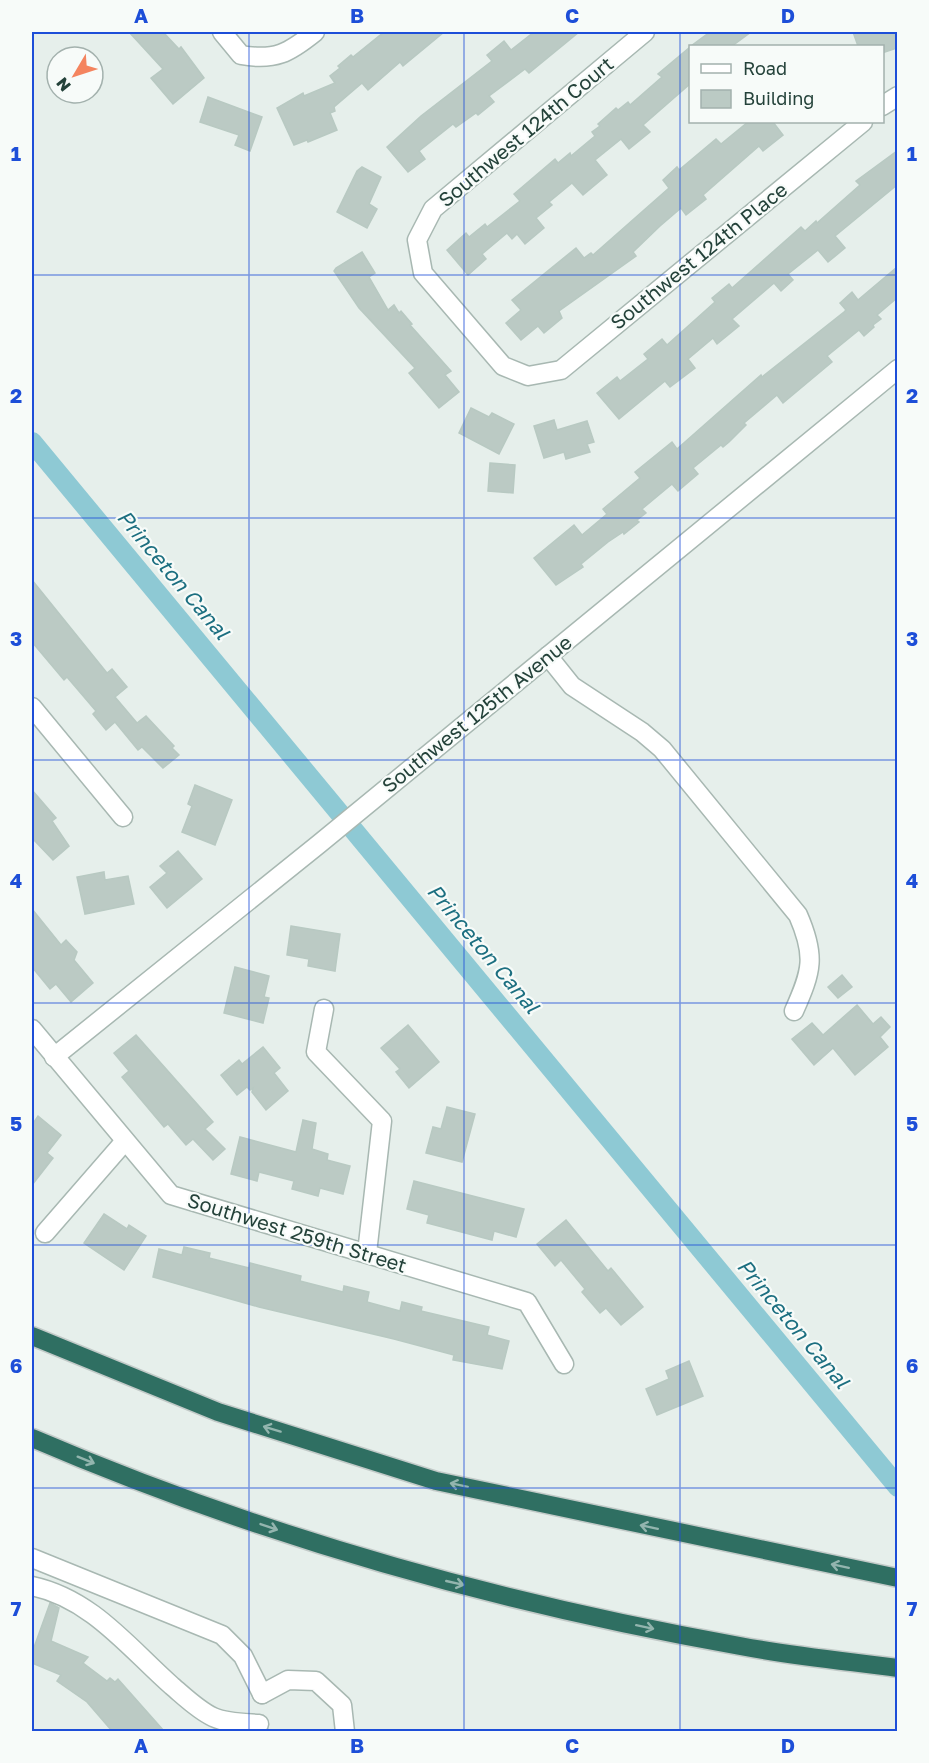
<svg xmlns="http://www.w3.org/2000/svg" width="929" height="1763" viewBox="0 0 929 1763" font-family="'Golos Text',sans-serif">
  <rect width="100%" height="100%" fill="#e6efeb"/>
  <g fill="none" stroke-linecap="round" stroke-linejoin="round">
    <polyline stroke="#8ec9d4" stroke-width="20" points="32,442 898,1487"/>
  </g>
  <g fill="#bbcac4" stroke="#b8c9c2" stroke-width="1.5">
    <polygon points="129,32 163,32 179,49 181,47 204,78 173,104 151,78 163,69"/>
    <polygon points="384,32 444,32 403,66 400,62 368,90 362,83 334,107 335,111 330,113 337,130 308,142 307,140 294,145 277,108 303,93 304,96 335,83 330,76 340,68 338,66 351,55 353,57"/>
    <polygon points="534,32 579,32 529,73 525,69 489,96 494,102 478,115 476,113 456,127 453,124 419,151 425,159 408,172 387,147 421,116 492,61 487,55 504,41 511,50"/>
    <polygon points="710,32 751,32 732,46 691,46"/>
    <polygon points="853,32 897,32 897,48 882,53 882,46 858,46"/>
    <polygon points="690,47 690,84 643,125 650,132 629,149 621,139 595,160 607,175 583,195 572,183 549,202 552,205 536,218 544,228 525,244 517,234 512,239 507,233 482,254 486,259 468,275 447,250 466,233 469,237 485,224 487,227 520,201 514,194 555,159 558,163 570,153 571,156 595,136 592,132 600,126 598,124 616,108 618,110 628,102 630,105 662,77 658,74"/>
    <polygon points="208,97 262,117 250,151 235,145 239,135 200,122"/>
    <polygon points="748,122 773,122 783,135 763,151 759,146 703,195 706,199 686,215 681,208 660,226 633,252 636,256 559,311 562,318 544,333 538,326 521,340 506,323 521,310 512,300 576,248 584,258 591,253 593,255 669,188 663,180 677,167 679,170 716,139 721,144"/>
    <polygon points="897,151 897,185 835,236 845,248 828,262 818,250 788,274 793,280 781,291 774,283 732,319 739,326 717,344 713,338 688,359 695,368 670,387 665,381 619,419 597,393 617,377 620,381 648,359 644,354 662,339 667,345 715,302 712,298 729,284 732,288 801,227 805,231 816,221 817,223 860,185 856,181"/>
    <polygon points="362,167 381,177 369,204 377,209 367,228 337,212 357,171"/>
    <polygon points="362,252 375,273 369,277 388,310 394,305 399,313 401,311 412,324 410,325 451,371 445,375 459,392 439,408 409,373 415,368 359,308 334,271 336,268"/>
    <polygon points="897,267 897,298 877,315 881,319 873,325 874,327 864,336 859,330 827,356 832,362 783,403 777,395 744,423 746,425 729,442 723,447 721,445 693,468 698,474 678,491 672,484 642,509 646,513 637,520 639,522 624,534 623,532 608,542 581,564 583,567 556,585 534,558 574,525 582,535 607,514 603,509 640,478 635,472 672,442 677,449 761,375 762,377 844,312 846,310 840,303 852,292 858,300"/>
    <polygon points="471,408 489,417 492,413 514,424 499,454 459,433"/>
    <polygon points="554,420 557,430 587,421 594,442 587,444 590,452 566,459 564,452 544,458 534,426"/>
    <polygon points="490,463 515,465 513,493 488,491"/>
    <polygon points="32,580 107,673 112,669 127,687 115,697 137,723 146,716 174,746 172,748 179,755 163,768 142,747 138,750 115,722 106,730 93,714 96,711 67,677 64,680 32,642"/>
    <polygon points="195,785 232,800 215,845 182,832 192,806 188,804"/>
    <polygon points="32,790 56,818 52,821 69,846 53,860 32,838"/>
    <polygon points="178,851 202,879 167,908 150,887 167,873 160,866"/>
    <polygon points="104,872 105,880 128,876 134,904 85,914 77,877"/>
    <polygon points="32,909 61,945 66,940 77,952 74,960 93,983 71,1002 56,984 50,989 32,967"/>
    <polygon points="291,926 340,934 335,971 308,966 309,959 287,955"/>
    <polygon points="235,967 269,976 264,997 269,998 263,1023 224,1013"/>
    <polygon points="842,975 852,987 838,998 828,987"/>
    <polygon points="857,1005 873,1024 881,1017 890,1027 880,1037 888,1047 855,1075 833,1048 814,1065 792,1039 812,1023 823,1035"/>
    <polygon points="408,1025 439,1062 409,1088 396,1072 400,1069 381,1048"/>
    <polygon points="136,1035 213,1122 205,1129 225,1149 213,1160 193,1139 186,1145 168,1124 164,1127 122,1077 129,1071 114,1053"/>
    <polygon points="263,1047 280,1068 274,1073 288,1091 266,1110 252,1092 253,1088 250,1090 247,1087 237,1095 221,1075 239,1060 242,1064"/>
    <polygon points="447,1107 475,1114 462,1162 426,1153 433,1127 441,1129"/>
    <polygon points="38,1116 61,1135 47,1153 53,1158 32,1185 32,1125"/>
    <polygon points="303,1120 316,1123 312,1149 328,1154 327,1160 350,1166 343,1194 320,1188 318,1196 292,1189 294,1181 259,1172 257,1181 231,1174 240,1137 296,1152"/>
    <polygon points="414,1181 524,1209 516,1237 494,1231 492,1240 427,1223 429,1215 407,1209"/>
    <polygon points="104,1214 127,1229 129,1225 146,1236 124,1270 84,1243"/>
    <polygon points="566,1220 608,1271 611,1268 643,1307 621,1325 606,1308 600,1313 582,1292 585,1289 561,1260 555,1266 537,1244"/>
    <polygon points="184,1247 210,1253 209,1258 249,1268 250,1263 301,1276 300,1281 343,1292 344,1286 369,1292 367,1302 400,1311 402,1302 422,1307 421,1311 489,1327 487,1335 509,1341 502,1369 453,1360 454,1355 394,1339 259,1307 153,1277 159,1249 182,1255"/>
    <polygon points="689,1361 703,1396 657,1415 646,1389 669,1379 666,1371"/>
    <polygon points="50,1603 59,1608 51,1641 88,1657 83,1663 107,1681 110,1678 115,1682 118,1679 164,1731 112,1731 87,1702 57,1681 61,1675 32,1663 32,1653"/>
  </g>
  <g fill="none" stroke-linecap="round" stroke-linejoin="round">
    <g stroke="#a8b8b2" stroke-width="21">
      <g id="minor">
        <path d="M222,32L241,55C275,61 289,53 315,32"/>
        <polyline points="645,32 433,209 417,240 423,273 503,366 528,376 561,370 863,122"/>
        <polyline points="882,106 898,96"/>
        <path d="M548,656L572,686L642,732L662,749L798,915C816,956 812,971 794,1011"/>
        <polyline points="32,707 123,817"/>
        <polyline points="324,1009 316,1052 382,1121 367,1253"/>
        <polyline points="32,1029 171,1195 527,1302 564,1364"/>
        <polyline points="54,1057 319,844 898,369"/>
        <polyline points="45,1233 125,1141"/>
        <polyline points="32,1558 222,1635 243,1656 262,1694"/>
        <path d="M32,1586C92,1599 128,1647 172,1686C185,1697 198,1710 213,1717C226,1723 244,1723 259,1724"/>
        <polyline points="262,1694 288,1680 316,1681 342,1705 345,1732"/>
      </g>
    </g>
    <g stroke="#c2cac8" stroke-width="21">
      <g id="highway">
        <polyline points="32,1336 218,1412 436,1481 898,1578"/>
        <path d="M32,1438C258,1535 498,1603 740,1646C792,1656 845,1661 898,1668"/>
      </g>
    </g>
    <use href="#minor" stroke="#fff" stroke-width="18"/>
    <use href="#highway" stroke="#2f6f62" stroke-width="18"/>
  </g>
  <defs><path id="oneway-shaft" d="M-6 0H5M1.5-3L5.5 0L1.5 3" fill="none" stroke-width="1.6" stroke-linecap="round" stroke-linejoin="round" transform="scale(1.5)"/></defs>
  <g stroke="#93b5ae">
    <use href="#oneway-shaft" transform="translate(272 1429) rotate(-163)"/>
    <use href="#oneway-shaft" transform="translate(86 1460) rotate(22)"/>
    <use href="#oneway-shaft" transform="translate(459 1485) rotate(-168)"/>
    <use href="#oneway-shaft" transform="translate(269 1527) rotate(19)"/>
    <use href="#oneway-shaft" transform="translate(649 1527) rotate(-168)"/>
    <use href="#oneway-shaft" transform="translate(840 1566) rotate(-168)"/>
    <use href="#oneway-shaft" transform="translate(455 1583) rotate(13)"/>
    <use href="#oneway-shaft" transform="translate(645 1627) rotate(12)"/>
  </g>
  <path fill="none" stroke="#1d4ed8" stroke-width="1.5" stroke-opacity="0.55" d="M249,32V1732M464,32V1732M680,32V1732M32,275H898M32,518H898M32,760H898M32,1003H898M32,1245H898M32,1488H898"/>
  <g text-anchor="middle" stroke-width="4.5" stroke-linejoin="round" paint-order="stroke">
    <g font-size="20" fill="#24423a" stroke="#f7fbf9">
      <text transform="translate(526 132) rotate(-40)" y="7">Southwest 124th Court</text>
      <text transform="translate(699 256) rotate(-39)" y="7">Southwest 124th Place</text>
      <text transform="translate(477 714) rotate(-39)" y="7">Southwest 125th Avenue</text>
      <text transform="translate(297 1233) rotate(17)" y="7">Southwest 259th Street</text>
    </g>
    <g font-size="21" font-style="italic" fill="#1c6f80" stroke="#f7fbf9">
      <text transform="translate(173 575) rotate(50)" y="7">Princeton Canal</text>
      <text transform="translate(483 949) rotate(50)" y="7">Princeton Canal</text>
      <text transform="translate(793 1324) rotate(50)" y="7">Princeton Canal</text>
    </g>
  </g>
  <rect width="929" height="1763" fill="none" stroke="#f7fbf9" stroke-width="66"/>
  <rect x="689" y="45" width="195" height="78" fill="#f7fbf9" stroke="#a3b1ad" stroke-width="1.5"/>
  <rect x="701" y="64" width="30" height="9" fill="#ffffff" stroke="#a3b1ad" stroke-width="1.5"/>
  <text x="743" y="75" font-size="18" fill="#24423a">Road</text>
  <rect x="701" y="90" width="30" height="18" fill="#bbcac4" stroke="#a3b1ad" stroke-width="1.5"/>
  <text x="743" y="105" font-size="18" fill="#24423a">Building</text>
  <g transform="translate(75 75) rotate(231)"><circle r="28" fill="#f7fbf9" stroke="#a3b1ad" stroke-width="1.5"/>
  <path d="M0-4.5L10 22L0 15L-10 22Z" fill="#f4845f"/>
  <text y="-9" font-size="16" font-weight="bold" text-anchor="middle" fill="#24423a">N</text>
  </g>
  <rect x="33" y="33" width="863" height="1697" fill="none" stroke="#1d4ed8" stroke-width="2"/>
  <g font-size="20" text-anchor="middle" font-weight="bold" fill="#1d4ed8">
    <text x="141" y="23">A</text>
    <text x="357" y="23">B</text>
    <text x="572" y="23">C</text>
    <text x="788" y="23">D</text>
    <text x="16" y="161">1</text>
    <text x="912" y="161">1</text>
    <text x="16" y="403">2</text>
    <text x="912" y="403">2</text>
    <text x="16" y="646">3</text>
    <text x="912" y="646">3</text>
    <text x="16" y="888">4</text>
    <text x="912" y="888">4</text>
    <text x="16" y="1131">5</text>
    <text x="912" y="1131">5</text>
    <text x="16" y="1373">6</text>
    <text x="912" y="1373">6</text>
    <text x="16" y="1616">7</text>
    <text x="912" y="1616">7</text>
    <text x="141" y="1753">A</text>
    <text x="357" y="1753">B</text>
    <text x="572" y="1753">C</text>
    <text x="788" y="1753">D</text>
  </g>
</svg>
